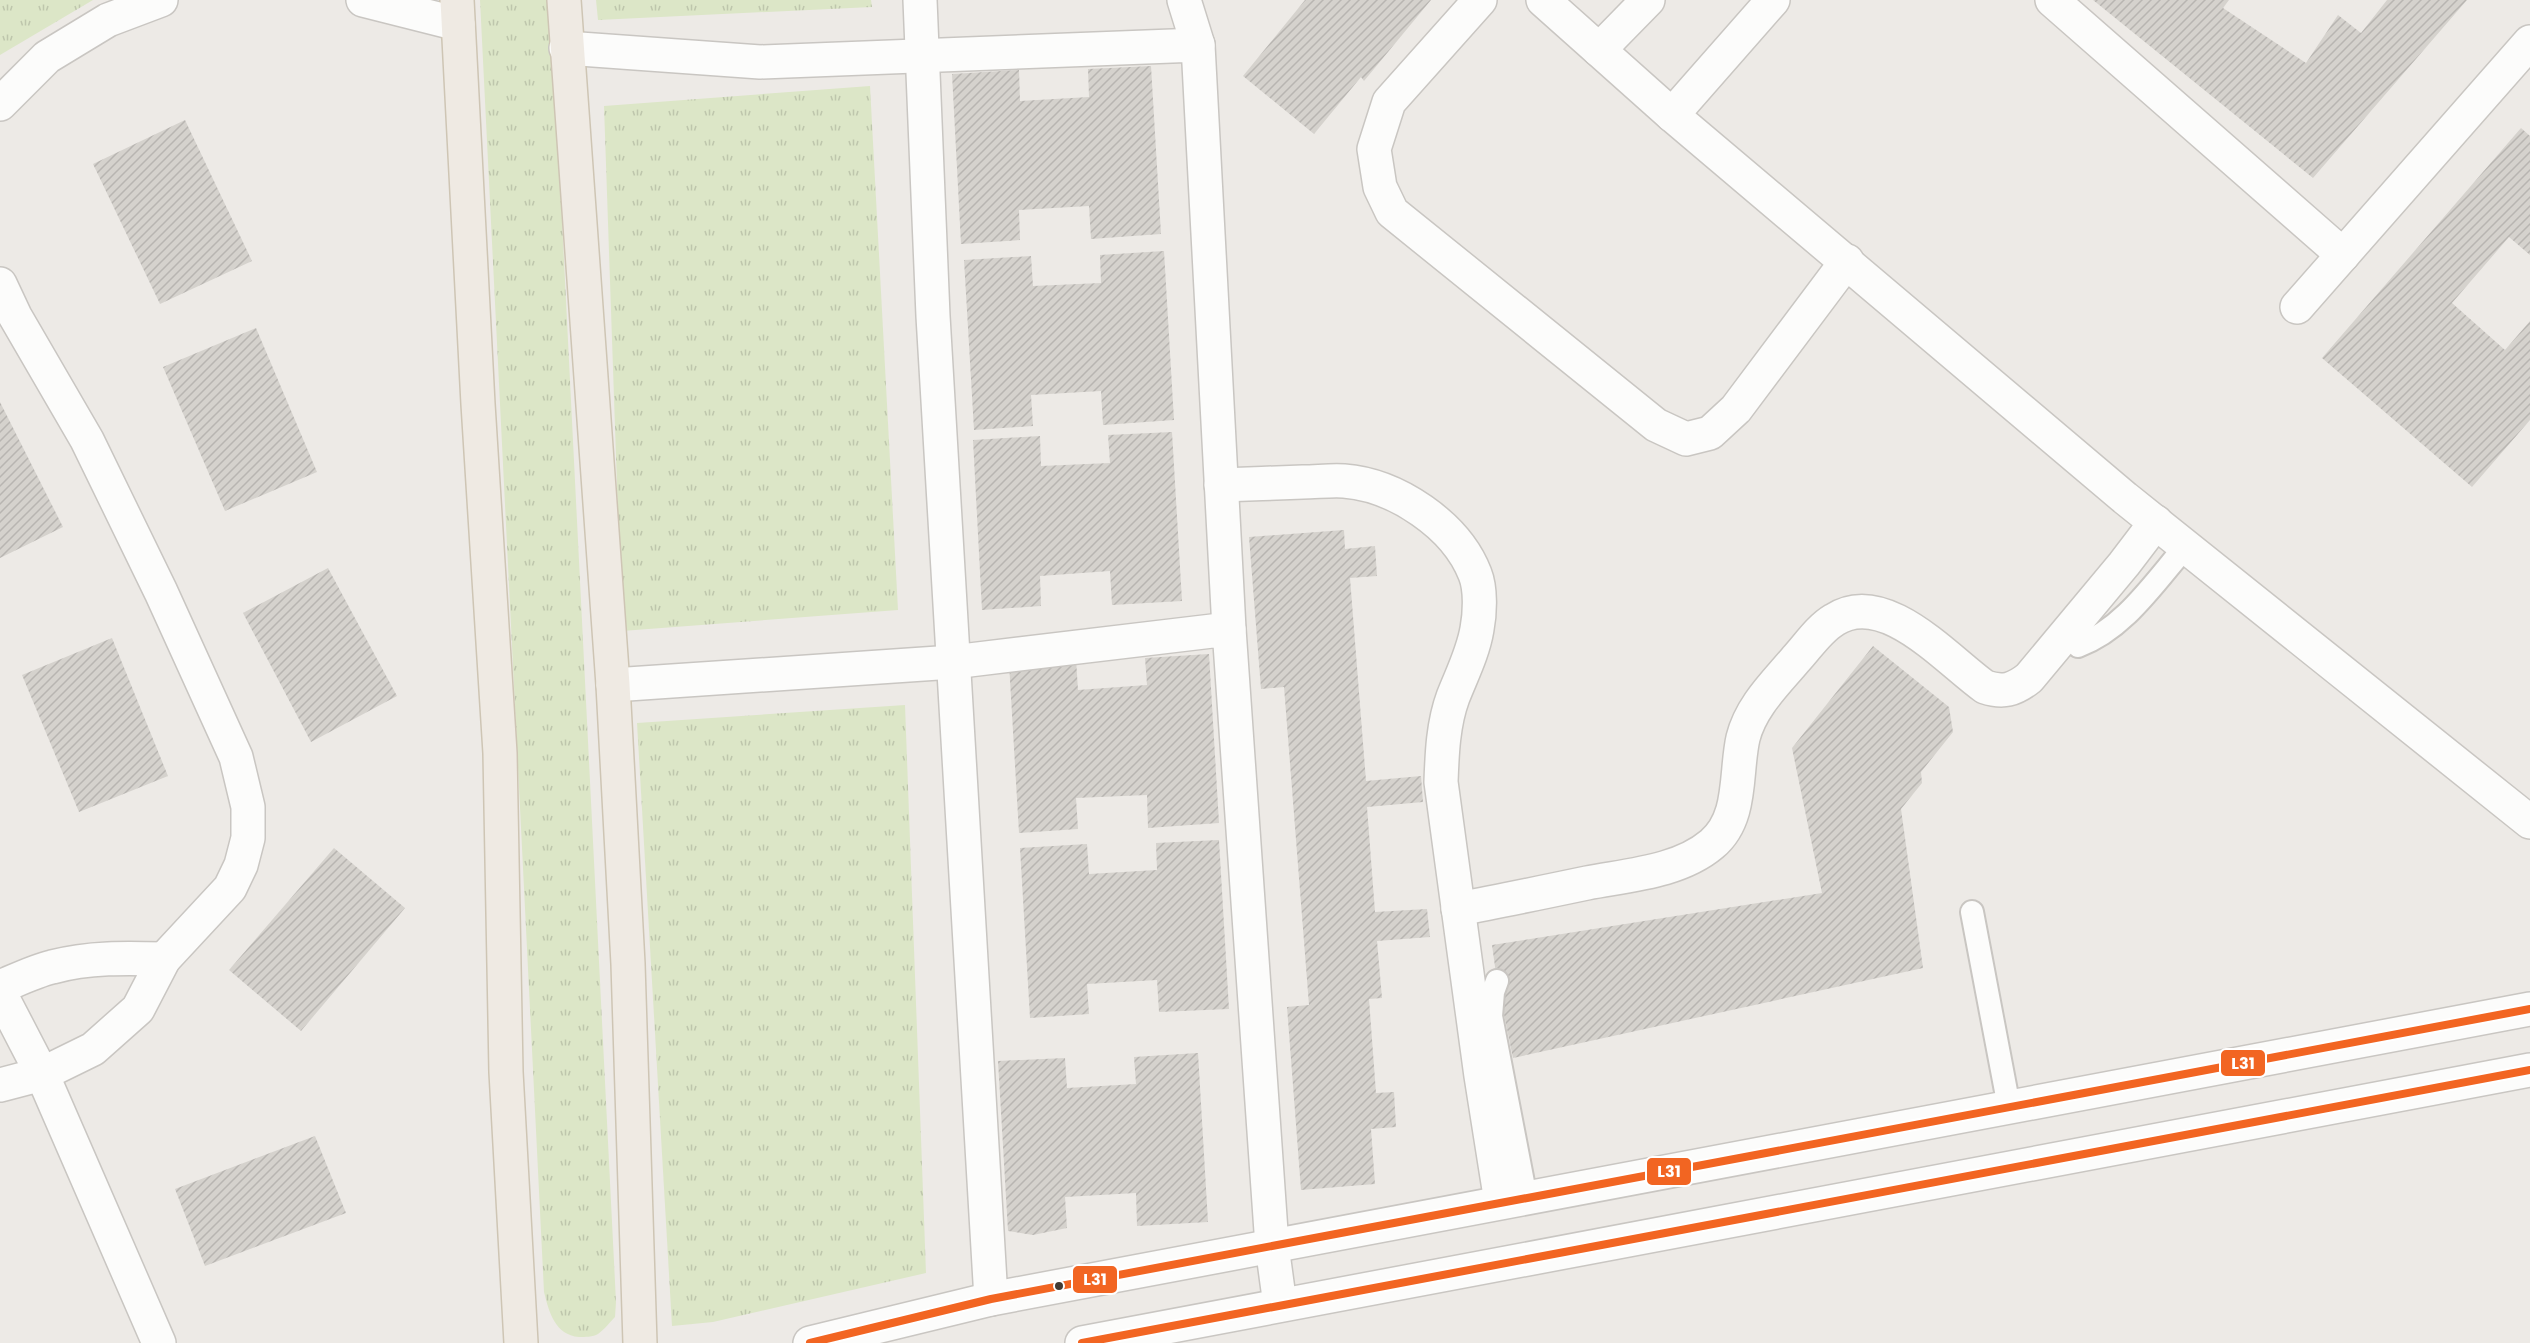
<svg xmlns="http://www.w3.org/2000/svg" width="2530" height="1343" viewBox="0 0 2530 1343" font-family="Poppins,sans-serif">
  <defs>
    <pattern id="grass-tufts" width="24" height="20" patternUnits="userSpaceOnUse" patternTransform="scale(1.5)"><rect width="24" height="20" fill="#dce6c7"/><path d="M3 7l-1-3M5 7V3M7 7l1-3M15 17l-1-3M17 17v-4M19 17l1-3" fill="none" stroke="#bec6ac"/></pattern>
    <pattern id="building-hatch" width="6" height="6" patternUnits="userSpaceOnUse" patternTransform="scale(1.5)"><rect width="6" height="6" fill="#d5d2cd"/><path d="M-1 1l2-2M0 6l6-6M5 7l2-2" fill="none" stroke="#b8b5b1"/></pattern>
  </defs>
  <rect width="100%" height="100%" fill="#edeae6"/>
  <g fill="url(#grass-tufts)">
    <polygon points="0,0 93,0 0,55"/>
    <path d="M480,0H551L616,1302L615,1317C610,1322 604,1330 598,1334C593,1337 585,1337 579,1337C555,1335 549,1312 544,1292Z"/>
    <polygon points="596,0 871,0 872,7 598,20"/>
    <polygon points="870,86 898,610 622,631 604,106"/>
    <polygon points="905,705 926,1273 713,1322 672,1326 637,723"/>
  </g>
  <g fill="url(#building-hatch)">
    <polygon points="1305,0 1431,0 1364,81 1361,77 1314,134 1243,76"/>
    <polygon points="2093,0 2229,0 2223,8 2306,63 2338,15 2361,33 2387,0 2467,0 2313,178"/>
    <polygon points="1151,66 1161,234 1091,239 1089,206 1019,210 1020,240 961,244 952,74 1019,70 1020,101 1089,97 1088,69"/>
    <polygon points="185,120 252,261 160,304 93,164"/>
    <polygon points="2521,128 2530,136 2530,255 2509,237 2452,303 2505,350 2530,321 2530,420 2472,487 2322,358"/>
    <polygon points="1164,251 1174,420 1103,425 1101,391 1031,395 1033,426 974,430 964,260 1031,256 1033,286 1101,283 1100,255"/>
    <polygon points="256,328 317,472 225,511 163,367"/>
    <polygon points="0,402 63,527 0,558"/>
    <polygon points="1172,432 1182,601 1112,605 1110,571 1040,576 1041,606 982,610 973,440 1040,436 1041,466 1110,463 1108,435"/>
    <polygon points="1344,530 1345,549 1375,546 1377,576 1350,578 1366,781 1421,776 1423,802 1367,807 1375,912 1427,909 1430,937 1377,941 1382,998 1369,999 1376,1093 1394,1092 1396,1127 1371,1129 1375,1184 1301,1190 1287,1007 1309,1005 1284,687 1261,689 1249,537"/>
    <polygon points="328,568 397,696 311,742 243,613"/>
    <polygon points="112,638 168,776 79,812 22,675"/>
    <polygon points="1873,646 1949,707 1953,732 1921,772 1922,783 1901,809 1923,968 1513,1058 1497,981 1492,945 1822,893 1792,748"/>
    <polygon points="1209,654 1219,823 1148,828 1147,795 1076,798 1078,829 1019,833 1009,663 1076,659 1078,690 1147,685 1145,658"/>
    <polygon points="1219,840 1229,1009 1159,1012 1157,980 1087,984 1089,1014 1030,1018 1020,848 1087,844 1089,874 1157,870 1156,843"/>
    <polygon points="334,848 405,908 301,1031 229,970"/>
    <polygon points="1198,1053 1208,1222 1137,1226 1136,1193 1065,1197 1067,1228 1033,1235 1008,1231 998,1061 1065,1058 1067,1088 1136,1084 1134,1057"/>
    <polygon points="315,1136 346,1213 205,1266 175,1189"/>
  </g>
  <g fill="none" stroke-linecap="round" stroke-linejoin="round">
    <g stroke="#c9c6c2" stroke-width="26">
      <g id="service">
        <path d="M2078,646C2124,629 2154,583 2186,546"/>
        <polyline points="1972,912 2009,1107"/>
        <polyline points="1497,981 1493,992 1491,1016 1526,1198"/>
      </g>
    </g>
    <g stroke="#c9c6c2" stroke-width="36">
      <g id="minor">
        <polyline points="363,0 458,24"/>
        <polyline points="920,0 933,316 991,1299"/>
        <polyline points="1184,0 1198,45"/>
        <polyline points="1480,0 1389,102 1374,149 1380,187 1392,212 1656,425 1686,439 1710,433 1736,409 1847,261"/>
        <polyline points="1543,0 1672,115 2125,498 2530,822"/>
        <polyline points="2052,0 2343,255"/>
        <polyline points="566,48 760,62 1198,45 1229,629"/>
        <polyline points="1599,50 1648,0"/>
        <polyline points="0,104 47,57 108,20 161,0"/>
        <polyline points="1672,115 1773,0"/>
        <polyline points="0,284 15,316 87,440 161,592 236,757 248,807 248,838 241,865 230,888 164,959 138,1009 93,1049 42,1074 0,1085"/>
        <polyline points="2297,307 2530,42"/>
        <path d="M1221,485C1248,484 1276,483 1303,482C1316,482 1331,480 1344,481C1396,485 1456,525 1475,574C1481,589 1480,613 1477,629C1473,653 1462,674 1453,697C1443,724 1442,754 1441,782L1481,1076L1501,1202"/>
        <polyline points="613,685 953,662 1229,629 1272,1246 1280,1305"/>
        <path d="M1458,909C1501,901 1544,892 1587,883C1628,875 1679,872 1712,844C1743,818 1735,773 1743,738C1751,706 1776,683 1796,659C1808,646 1819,629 1834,620C1884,587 1946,659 1985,687C2003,693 2014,690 2029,678L2124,564L2156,522"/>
        <path d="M0,987C17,980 35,971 52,967C89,957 127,958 164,959"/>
        <polyline points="0,993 42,1074 159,1343"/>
        <polyline points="810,1343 991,1299 2530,1009"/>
        <polyline points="1082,1343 2530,1070"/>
      </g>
    </g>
    <g stroke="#cec5b4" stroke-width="36">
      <g id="primary">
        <polyline points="457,0 478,404 500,753 506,1072 521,1343"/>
        <polyline points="564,0 613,685 628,964 640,1343"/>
      </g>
    </g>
    <use href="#service" stroke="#fcfcfb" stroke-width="22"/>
    <use href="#minor" stroke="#fcfcfb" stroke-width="33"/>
    <use href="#primary" stroke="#efeae3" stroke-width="33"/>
    <g stroke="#fff" stroke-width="12">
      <g id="bus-1">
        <polyline points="810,1343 991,1299 2530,1009"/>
        <polyline points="1082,1343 2530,1070"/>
      </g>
    </g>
    <use href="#bus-1" stroke="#f26522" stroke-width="8"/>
  </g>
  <circle fill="#423b34" stroke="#fff" stroke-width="2" cx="1059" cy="1286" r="5"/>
  <g stroke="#fff" stroke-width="2">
    <rect x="2220" y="1049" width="46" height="28" rx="6" fill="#f26522"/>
    <rect x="1646" y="1157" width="46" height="29" rx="6" fill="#f26522"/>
    <rect x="1072" y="1265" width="46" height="29" rx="6" fill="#f26522"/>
  </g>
  <g font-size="16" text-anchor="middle" font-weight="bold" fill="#fff">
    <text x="2243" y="1069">L31</text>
    <text x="1669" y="1177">L31</text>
    <text x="1095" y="1285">L31</text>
  </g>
</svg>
